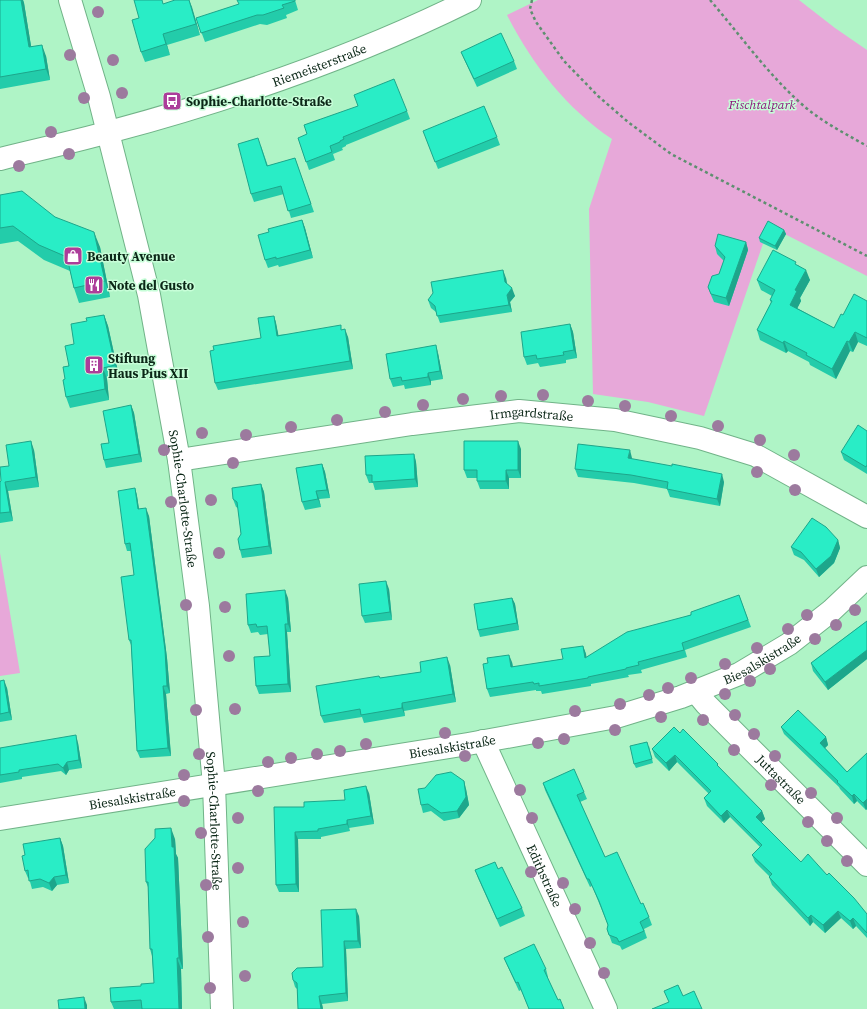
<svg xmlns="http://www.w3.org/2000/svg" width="867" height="1009" viewBox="0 0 867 1009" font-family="'Source Serif 4',serif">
  <rect width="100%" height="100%" fill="#aff4c6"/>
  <g fill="#e7a8d9">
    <path d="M538,0H799L835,28L867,50V276L769,226L704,416L648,402L593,394L589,209L612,139C566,108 532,64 507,15Z"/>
    <polygon points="0,553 20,673 0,676"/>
  </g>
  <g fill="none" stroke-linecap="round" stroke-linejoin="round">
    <g stroke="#71b388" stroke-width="24">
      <g id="minor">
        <path id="s1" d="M70,0L99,97L149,295L179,460L198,606L214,785L222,1009"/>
        <path id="s2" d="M0,159C36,150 73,142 109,132C233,99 355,57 470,0"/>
        <path id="s3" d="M179,460L412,424L519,411L615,420L700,438L755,455L867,517"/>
        <path id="s4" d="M696,692L706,704L867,865"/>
        <path id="s5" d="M483,741L606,1009"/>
        <path id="s6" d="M0,819L468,744L616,717L681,697L739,674L789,644L831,611L867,577"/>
      </g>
    </g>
    <g stroke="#5e8f70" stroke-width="2.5" stroke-dasharray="3 3" stroke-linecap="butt">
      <polyline points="532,0 530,9 536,22 564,61 598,96 628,122 671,154 867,256"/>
      <path d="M710,0C741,36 769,76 805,107C824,123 846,134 867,146"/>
    </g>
    <use href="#minor" stroke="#fff" stroke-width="22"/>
  </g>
  <g fill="#9c7a9e">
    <circle cx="98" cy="12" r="6"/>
    <circle cx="70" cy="55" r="6"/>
    <circle cx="113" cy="60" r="6"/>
    <circle cx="122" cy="93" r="6"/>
    <circle cx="84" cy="98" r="6"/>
    <circle cx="51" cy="132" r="6"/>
    <circle cx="69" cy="154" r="6"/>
    <circle cx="19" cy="166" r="6"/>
    <circle cx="543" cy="395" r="6"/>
    <circle cx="501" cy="396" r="6"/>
    <circle cx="463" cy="399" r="6"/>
    <circle cx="588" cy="401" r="6"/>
    <circle cx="423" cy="405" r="6"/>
    <circle cx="625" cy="406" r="6"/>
    <circle cx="385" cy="412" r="6"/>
    <circle cx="671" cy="416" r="6"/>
    <circle cx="337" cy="420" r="6"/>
    <circle cx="718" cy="426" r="6"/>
    <circle cx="291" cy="427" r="6"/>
    <circle cx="202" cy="433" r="6"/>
    <circle cx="246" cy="435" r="6"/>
    <circle cx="760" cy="440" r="6"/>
    <circle cx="164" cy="450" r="6"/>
    <circle cx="794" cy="455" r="6"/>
    <circle cx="233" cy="463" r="6"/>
    <circle cx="757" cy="472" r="6"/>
    <circle cx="795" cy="490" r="6"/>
    <circle cx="211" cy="500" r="6"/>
    <circle cx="171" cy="502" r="6"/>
    <circle cx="219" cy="553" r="6"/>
    <circle cx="186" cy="605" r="6"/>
    <circle cx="225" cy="607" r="6"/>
    <circle cx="855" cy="610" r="6"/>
    <circle cx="807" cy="615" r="6"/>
    <circle cx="836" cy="625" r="6"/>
    <circle cx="788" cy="629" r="6"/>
    <circle cx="815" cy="639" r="6"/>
    <circle cx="757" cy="648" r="6"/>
    <circle cx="229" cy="656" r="6"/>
    <circle cx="725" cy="664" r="6"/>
    <circle cx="770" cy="669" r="6"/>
    <circle cx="691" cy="678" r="6"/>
    <circle cx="750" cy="681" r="6"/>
    <circle cx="668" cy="688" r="6"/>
    <circle cx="725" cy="694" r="6"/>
    <circle cx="649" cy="695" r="6"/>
    <circle cx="620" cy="704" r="6"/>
    <circle cx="235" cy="709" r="6"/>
    <circle cx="196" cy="710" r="6"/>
    <circle cx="575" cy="711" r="6"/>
    <circle cx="735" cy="715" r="6"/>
    <circle cx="661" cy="717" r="6"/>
    <circle cx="703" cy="720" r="6"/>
    <circle cx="615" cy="730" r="6"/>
    <circle cx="445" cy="733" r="6"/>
    <circle cx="754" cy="734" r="6"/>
    <circle cx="564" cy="739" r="6"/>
    <circle cx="538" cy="743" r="6"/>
    <circle cx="366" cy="744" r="6"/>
    <circle cx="734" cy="750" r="6"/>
    <circle cx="340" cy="751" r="6"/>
    <circle cx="199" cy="754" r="6"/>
    <circle cx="317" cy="754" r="6"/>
    <circle cx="465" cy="756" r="6"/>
    <circle cx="775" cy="756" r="6"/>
    <circle cx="291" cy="758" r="6"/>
    <circle cx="268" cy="762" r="6"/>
    <circle cx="184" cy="775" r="6"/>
    <circle cx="771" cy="785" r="6"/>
    <circle cx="520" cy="790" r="6"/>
    <circle cx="258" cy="791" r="6"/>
    <circle cx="811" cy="793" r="6"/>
    <circle cx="184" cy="801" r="6"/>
    <circle cx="238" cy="818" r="6"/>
    <circle cx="532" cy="818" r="6"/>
    <circle cx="837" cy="818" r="6"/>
    <circle cx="808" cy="822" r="6"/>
    <circle cx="201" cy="833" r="6"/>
    <circle cx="827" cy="841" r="6"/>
    <circle cx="847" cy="861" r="6"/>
    <circle cx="238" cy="868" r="6"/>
    <circle cx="531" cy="872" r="6"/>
    <circle cx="563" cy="883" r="6"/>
    <circle cx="206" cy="885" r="6"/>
    <circle cx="575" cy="909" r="6"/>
    <circle cx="243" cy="922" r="6"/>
    <circle cx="208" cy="937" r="6"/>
    <circle cx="590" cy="943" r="6"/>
    <circle cx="604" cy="973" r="6"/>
    <circle cx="245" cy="976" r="6"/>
    <circle cx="210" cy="988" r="6"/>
  </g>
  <g fill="#23ccaa">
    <polygon points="0,0 23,0 24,3 31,46 46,56 50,80 0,89"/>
    <polygon points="189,0 200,35 167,45 170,55 145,62 141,52 139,18 163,4"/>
    <polygon points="295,0 298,10 286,15 287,18 267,25 260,24 205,42 196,18"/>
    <polygon points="461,52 514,61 517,69 477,87 464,59"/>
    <polygon points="407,111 410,119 346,145 346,146 342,148 343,150 333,154 335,160 309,170 298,138"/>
    <polygon points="497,137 500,145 438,169 426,138"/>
    <polygon points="261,146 268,166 295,158 314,212 291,218 284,194 254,202 251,194"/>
    <polygon points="0,195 55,217 100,247 110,297 79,303 74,288 70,271 44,260 18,241 0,244"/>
    <polygon points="302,220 305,228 313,258 279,267 278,265 268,268 265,260 269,232"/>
    <polygon points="784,230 786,234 777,250 760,242 759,238"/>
    <polygon points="746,242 748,250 729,306 714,302 711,295 708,287 719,274 724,261 717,254 715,246"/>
    <polygon points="798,265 810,280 800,298 801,301 797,308 834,328 843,315 867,301 867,346 858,342 853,352 850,351 836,379 810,365 809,362 788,351 786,353 760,340 757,330 771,303 770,300 772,296 761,290 757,280"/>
    <polygon points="506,278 507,284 515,296 510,302 512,312 440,323 436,312 431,308 428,300"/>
    <polygon points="104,315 108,326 119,376 107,379 109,400 70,408 66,397 65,379 74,344 87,321"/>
    <polygon points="274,316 276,323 278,335 342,330 348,337 353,369 218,390 215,383 214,350 261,338"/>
    <polygon points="570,324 573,332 577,358 566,360 566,363 540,367 538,363 527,365 524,357"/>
    <polygon points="438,353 443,379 431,381 431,385 405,389 404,385 393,387 390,379"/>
    <polygon points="131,405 134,413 142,462 106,468 104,460 109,443"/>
    <polygon points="867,431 867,474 844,460 841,452"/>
    <polygon points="521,449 521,478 509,478 509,489 480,489 477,481 477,478 467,478 464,470"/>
    <polygon points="34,450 39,487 8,491 13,521 0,523 0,482 1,481 9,466"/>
    <polygon points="414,454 416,462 418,487 375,490 373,483 369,483 366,475"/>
    <polygon points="632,458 632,459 724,482 720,506 670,497 667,489 634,483 578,477 575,469"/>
    <polygon points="322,464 325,472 330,498 319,499 321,507 305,510 302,502"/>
    <polygon points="261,484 264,492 272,554 242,558 240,550 241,534 238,508 236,507 233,499"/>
    <polygon points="135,488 137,496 139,509 149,516 167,658 170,693 166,694 171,756 140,758 137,751 131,645 129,640 134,575 131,551 127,551 125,544"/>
    <polygon points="838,540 840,548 834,563 819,577 804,560 794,555 791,547"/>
    <polygon points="389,589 392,620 365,623 362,616"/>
    <polygon points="739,595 751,627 685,650 687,657 641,670 642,673 628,675 629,677 591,684 591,686 542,694 541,691 536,691 536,690 490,697 487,689 488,663 512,662 513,667 563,659 583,646 586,654 586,657"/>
    <polygon points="288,598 291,632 287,632 291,692 259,694 256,686 270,656 268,634 260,635 258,632 251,633 248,625"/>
    <polygon points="512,598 515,604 519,630 480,637 478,630"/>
    <polygon points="867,621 867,659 828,690 813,671 811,663"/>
    <polygon points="450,665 456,702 404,711 405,716 364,723 362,717 324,723 321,716 379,676 380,678 421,672"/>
    <polygon points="0,681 7,688 12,720 0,722"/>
    <polygon points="781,727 826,737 828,745 825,748 847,772 867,753 867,809 866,810 857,801 854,804 840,789 839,787 784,734"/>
    <polygon points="78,743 82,768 69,770 66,775 61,771 22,777 22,779 0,783 0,748"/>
    <polygon points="649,746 653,763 636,768 634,764"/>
    <polygon points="652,749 719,768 762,811 765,819 761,822 801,862 827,875 867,914 867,938 856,926 853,929 841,918 825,933 813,922 810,926 772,885 769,877 770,877 755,862 752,855 760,847 730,817 724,823 707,806 704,798 709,794 677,762 669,771 655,757"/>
    <polygon points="543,783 584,792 587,799 580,802 605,857 641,904 649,917 652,925 644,929 647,938 622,950 620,946 612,943 607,929 608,925 601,908 592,886 590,887 545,790"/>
    <polygon points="466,789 469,805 459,818 444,821 431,811 423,813 421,805"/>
    <polygon points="369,793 374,824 349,828 350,831 321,837 321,839 298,839 299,892 279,892 276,885 304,807 345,800"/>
    <polygon points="60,838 63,846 69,883 57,885 52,891 43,887 32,889 29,878 28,878 25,871 25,855"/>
    <polygon points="175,839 176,854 178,858 183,969 181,969 182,1009 114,1009 111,1002 141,986 154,983 152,956 150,949 148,887 146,882"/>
    <polygon points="498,869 522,908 525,916 500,927 478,878 475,870"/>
    <polygon points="359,916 361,948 346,949 348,1001 322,1004 323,1009 298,1009 297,989 295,987 293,980 323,967"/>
    <polygon points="504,958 546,969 548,977 547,977 558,1000 564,1009 529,1009 521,990 519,991 507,965"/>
  </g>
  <g fill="#1da68b">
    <polygon points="21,0 23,0 24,3 33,58 29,47"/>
    <polygon points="189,0 192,7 200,35 196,24"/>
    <polygon points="163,34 167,45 170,55 166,44"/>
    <polygon points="42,45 46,56 50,80 46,69"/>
    <polygon points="302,220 305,228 313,258 310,250"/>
    <polygon points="784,230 786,234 777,250 775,246"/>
    <polygon points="94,232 100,247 110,297 105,281"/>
    <polygon points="746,242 748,250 729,306 726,298"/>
    <polygon points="503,270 506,278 508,290 505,282"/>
    <polygon points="806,270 810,280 800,298 801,301 794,315 790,305 795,290"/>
    <polygon points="512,288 515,296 510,302 512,312 509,305 507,295"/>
    <polygon points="104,315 108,326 119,376 115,365"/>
    <polygon points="274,316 276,323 280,343 277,336"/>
    <polygon points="570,324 573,332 577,358 574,350"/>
    <polygon points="345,329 348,337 353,369 350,361"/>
    <polygon points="855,332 858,342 853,352 849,342"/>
    <polygon points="784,341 788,351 786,353 783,343"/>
    <polygon points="847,341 850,351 836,379 832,369"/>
    <polygon points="436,345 438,353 443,379 440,371"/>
    <polygon points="103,368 107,379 109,400 105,389"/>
    <polygon points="428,373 431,381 431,385 428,377"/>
    <polygon points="131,405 134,413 142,462 139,454"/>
    <polygon points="31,441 34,450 39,487 36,477"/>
    <polygon points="518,441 521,449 521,478 518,470"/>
    <polygon points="630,450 632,458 631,466 628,458"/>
    <polygon points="414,454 416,462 418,487 415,479"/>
    <polygon points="322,464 325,472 330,498 327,490"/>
    <polygon points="506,470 509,478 509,489 506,481"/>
    <polygon points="722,474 724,482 720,506 717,499"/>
    <polygon points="5,482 8,491 13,521 10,512"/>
    <polygon points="261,484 264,492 272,554 269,546"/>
    <polygon points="135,488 137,496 140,516 138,509"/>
    <polygon points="316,491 319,499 321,507 318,499"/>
    <polygon points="146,508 149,516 167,658 170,693 167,686"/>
    <polygon points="838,540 840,548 834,563 819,577 816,569"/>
    <polygon points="386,581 389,589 392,620 390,612"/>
    <polygon points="285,590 288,598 291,632 288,624"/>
    <polygon points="512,598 515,604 519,630 517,623"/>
    <polygon points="285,624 287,632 291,692 288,684"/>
    <polygon points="583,646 586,654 588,666 585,658"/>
    <polygon points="867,650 867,659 828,690 825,682"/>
    <polygon points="509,655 512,662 514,675 511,667"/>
    <polygon points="447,657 450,665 456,702 453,694"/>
    <polygon points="4,680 7,688 12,720 9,712"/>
    <polygon points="163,686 166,694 171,756 168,748"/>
    <polygon points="402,703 404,711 405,716 402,708"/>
    <polygon points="76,735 78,743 82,768 79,760"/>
    <polygon points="826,737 828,745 823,750 820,743"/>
    <polygon points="675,755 677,762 669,771 666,763"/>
    <polygon points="67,762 69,770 66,775 63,768"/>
    <polygon points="464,781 466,789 469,805 459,818 457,811"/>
    <polygon points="366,786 369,793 374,824 371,816"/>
    <polygon points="854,794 857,801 854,804 852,796"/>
    <polygon points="867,799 867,809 866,810 863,803"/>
    <polygon points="727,810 730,817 724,823 721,816"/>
    <polygon points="762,811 765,819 759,825 756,817"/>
    <polygon points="347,820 349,828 350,831 347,824"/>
    <polygon points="171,828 175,839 176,854 178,858 183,969 179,958"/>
    <polygon points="295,832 298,839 299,892 296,884"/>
    <polygon points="60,838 63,846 69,883 66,875"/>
    <polygon points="54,877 57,885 52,891 49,883"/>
    <polygon points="356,909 359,916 361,948 358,941"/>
    <polygon points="838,911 841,918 825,933 823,925"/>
    <polygon points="811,915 813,922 810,926 808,918"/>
    <polygon points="853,918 856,926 853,929 850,921"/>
    <polygon points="344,941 346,949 348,1001 346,993"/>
    <polygon points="177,958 181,969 182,1009 179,1009"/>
    <polygon points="319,996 322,1004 323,1009 321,1009"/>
    <polygon points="84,997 87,1005 87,1009 85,1009"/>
  </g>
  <g fill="#29edc6" stroke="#1da68b">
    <polygon points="0,0 21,0 29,47 42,45 46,69 0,77"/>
    <polygon points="134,0 162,0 163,4 175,0 189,0 196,24 163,34 166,44 141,52 132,20 139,18"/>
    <polygon points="237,0 295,0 295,1 282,5 284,8 263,15 257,15 201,33 196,18 239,4"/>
    <polygon points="501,33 514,61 474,79 461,52"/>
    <polygon points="394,79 407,111 343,137 344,139 340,141 340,142 330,146 332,152 306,162 298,138 307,134 304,125 358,106 354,95"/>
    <polygon points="484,106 497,137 435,162 423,131"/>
    <polygon points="258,138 267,166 295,158 311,204 288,211 281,186 251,194 238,144"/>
    <polygon points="22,191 55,217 94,232 105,281 74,288 67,257 39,245 13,226 0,228 0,195"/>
    <polygon points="302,220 310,250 276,259 276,257 265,260 258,235 269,232 268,229"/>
    <polygon points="768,221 784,230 775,246 759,238"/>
    <polygon points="718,234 746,242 726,298 711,294 708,287 712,276 719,274 725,257 715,246"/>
    <polygon points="773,250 796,262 795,264 806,270 795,290 797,291 790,305 834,328 841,314 843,315 854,294 867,301 867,338 855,332 849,342 847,341 832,369 806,355 807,353 784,341 783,343 757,330 772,301 770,300 775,290 757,280"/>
    <polygon points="503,270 505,282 512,288 507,295 509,305 437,316 435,306 428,300 433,293 431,282"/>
    <polygon points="104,315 115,365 103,368 105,389 66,397 63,380 65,379 63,367 69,366 65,346 74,344 71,324 87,321 86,318"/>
    <polygon points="274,316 277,336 341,325 341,330 345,329 350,361 215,383 210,351 214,350 213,346 261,338 258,318"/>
    <polygon points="570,324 574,350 563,352 564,355 537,359 536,355 524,357 521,332"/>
    <polygon points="436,345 440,371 428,373 428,377 402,381 401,377 390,379 386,354"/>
    <polygon points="131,405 139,454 104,460 101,444 109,443 103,411"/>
    <polygon points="858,425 867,431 867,465 866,467 841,452"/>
    <polygon points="31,441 36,477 5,482 10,512 0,513 0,482 1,481 0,467 9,466 6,445"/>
    <polygon points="464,441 518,441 518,470 506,470 506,481 477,481 477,470 464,470"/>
    <polygon points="578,444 630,450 628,458 672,466 672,464 722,474 717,499 667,489 668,482 631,475 575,469"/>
    <polygon points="414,454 415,479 372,482 372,475 366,475 365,456"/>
    <polygon points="322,464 327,490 316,491 318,499 302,502 296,468"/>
    <polygon points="261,484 269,546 240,550 238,539 241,534 237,502 233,499 232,488"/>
    <polygon points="135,488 138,509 146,508 159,604 165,650 167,686 163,686 168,748 137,751 131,640 129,640 121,577 134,575 130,543 125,544 118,491"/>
    <polygon points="812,518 826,527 838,540 831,556 816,569 801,552 791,547"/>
    <polygon points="386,581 390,612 362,616 359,584"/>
    <polygon points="285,590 288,624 285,624 288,684 256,686 254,657 270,656 267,626 257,627 256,624 248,625 246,594"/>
    <polygon points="739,595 748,620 682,643 684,650 638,662 639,665 626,668 626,669 588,677 588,678 539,686 539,683 534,684 533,682 487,689 483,664 488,663 487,658 509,655 511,667 563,659 561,649 583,646 585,658 627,632 691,615 691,612"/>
    <polygon points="512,598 517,623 478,630 474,604"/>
    <polygon points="867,621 867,650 825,682 811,663"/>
    <polygon points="447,657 453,694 402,703 402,708 361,715 360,709 321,716 316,686 379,676 380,678 421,672 420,662"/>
    <polygon points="4,680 9,712 0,714 0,681"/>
    <polygon points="798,710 826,737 820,743 847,772 867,753 867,799 863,803 854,794 852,796 837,782 838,781 781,727"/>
    <polygon points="674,727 680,733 683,729 718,764 717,765 762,811 756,817 801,862 808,854 827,875 829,873 854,898 867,914 867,933 853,918 850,921 838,911 823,925 811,915 808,918 769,877 772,874 752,855 762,845 727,810 721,816 704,798 711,791 675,755 666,763 652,749"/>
    <polygon points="76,735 79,760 67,762 63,768 58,764 19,770 19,772 0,775 0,748"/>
    <polygon points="647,742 652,759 634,764 630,746"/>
    <polygon points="574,769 584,792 577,795 605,857 617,852 641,904 643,903 649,917 640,922 644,931 619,942 617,938 609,935 607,929 608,925 599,901 589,879 587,879 543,783"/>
    <polygon points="451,772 464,781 466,797 457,811 441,813 428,804 421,805 418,789 425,788 436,775"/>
    <polygon points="366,786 371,816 347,820 347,824 318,829 318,831 295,832 296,884 276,885 274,807 304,807 304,802 345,800 344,790"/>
    <polygon points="171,828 172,847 174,847 179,958 177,958 179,1009 142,1009 141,1000 111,1002 110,988 141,986 141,984 154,983 152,949 150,949 148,882 146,882 145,849 155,838 155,829"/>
    <polygon points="60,838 66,875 54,877 49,883 40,879 29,881 28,870 25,871 22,856 25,855 23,844"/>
    <polygon points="495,862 498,869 502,867 522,908 497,919 475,870"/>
    <polygon points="356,909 358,941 344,941 346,993 319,996 321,1009 298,1009 297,983 293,980 292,973 297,968 323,967 321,910"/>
    <polygon points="534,944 546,969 544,970 558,1000 560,999 564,1009 529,1009 518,982 516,983 504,958"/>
    <polygon points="678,985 683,996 694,991 702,1009 652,1009 669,1002 664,991"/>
    <polygon points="84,997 85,1009 59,1009 58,1000"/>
  </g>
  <defs>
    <g id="bus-square" transform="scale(1)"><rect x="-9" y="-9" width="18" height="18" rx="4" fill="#ac3d9a" stroke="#c7fed8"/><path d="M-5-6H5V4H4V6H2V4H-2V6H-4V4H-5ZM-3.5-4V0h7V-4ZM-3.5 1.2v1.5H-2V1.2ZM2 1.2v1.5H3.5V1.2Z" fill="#fff"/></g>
    <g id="shop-square" transform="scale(1)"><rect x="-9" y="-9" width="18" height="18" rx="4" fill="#ac3d9a" stroke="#c7fed8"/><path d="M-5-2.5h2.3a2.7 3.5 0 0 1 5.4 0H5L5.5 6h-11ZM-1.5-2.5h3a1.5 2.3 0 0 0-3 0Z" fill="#fff"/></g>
    <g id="restaurant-square" transform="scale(1)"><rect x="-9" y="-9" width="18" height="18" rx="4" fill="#ac3d9a" stroke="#c7fed8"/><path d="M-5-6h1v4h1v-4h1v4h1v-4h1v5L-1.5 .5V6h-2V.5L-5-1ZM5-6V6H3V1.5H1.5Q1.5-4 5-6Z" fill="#fff"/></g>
    <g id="building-square" transform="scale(1)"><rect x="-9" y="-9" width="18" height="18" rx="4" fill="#ac3d9a" stroke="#c7fed8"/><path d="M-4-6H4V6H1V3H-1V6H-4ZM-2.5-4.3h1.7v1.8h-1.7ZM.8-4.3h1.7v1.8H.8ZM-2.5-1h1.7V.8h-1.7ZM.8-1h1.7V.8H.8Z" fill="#fff"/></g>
  </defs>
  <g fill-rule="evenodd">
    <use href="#bus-square" x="172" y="101"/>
    <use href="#shop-square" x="73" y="256"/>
    <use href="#restaurant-square" x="94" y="285"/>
    <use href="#building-square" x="94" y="365"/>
  </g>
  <g text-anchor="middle" stroke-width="3" stroke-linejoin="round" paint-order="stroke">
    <g font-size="13" fill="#0b2717" stroke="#c7fed8">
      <text dy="5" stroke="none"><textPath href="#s2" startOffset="333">Riemeisterstraße</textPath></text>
      <text dy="5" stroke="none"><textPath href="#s3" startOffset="356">Irmgardstraße</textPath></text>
      <text dy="5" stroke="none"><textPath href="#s1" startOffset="512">Sophie-Charlotte-Straße</textPath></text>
      <text dy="5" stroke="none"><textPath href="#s6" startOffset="782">Biesalskistraße</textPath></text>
      <text dy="5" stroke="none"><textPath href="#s6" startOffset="458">Biesalskistraße</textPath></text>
      <text dy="5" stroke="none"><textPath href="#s4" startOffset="122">Juttastraße</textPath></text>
      <text dy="5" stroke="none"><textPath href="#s6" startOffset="134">Biesalskistraße</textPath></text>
      <text dy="5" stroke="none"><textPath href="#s1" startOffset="836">Sophie-Charlotte-Straße</textPath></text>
      <text dy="5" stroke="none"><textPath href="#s5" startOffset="148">Edithstraße</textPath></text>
    </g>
    <g font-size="13" font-weight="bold" fill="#0b2717" stroke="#c7fed8" text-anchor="start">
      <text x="186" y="106">Sophie-Charlotte-Straße</text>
      <text x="87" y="261">Beauty Avenue</text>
      <text x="108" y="290">Note del Gusto</text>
      <text x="108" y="363">Stiftung<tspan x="108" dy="15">Haus Pius XII</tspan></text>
    </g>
    <g font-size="13" font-style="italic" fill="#8d177d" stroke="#c7fed8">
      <text x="762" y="109">Fischtalpark</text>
    </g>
  </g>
</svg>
